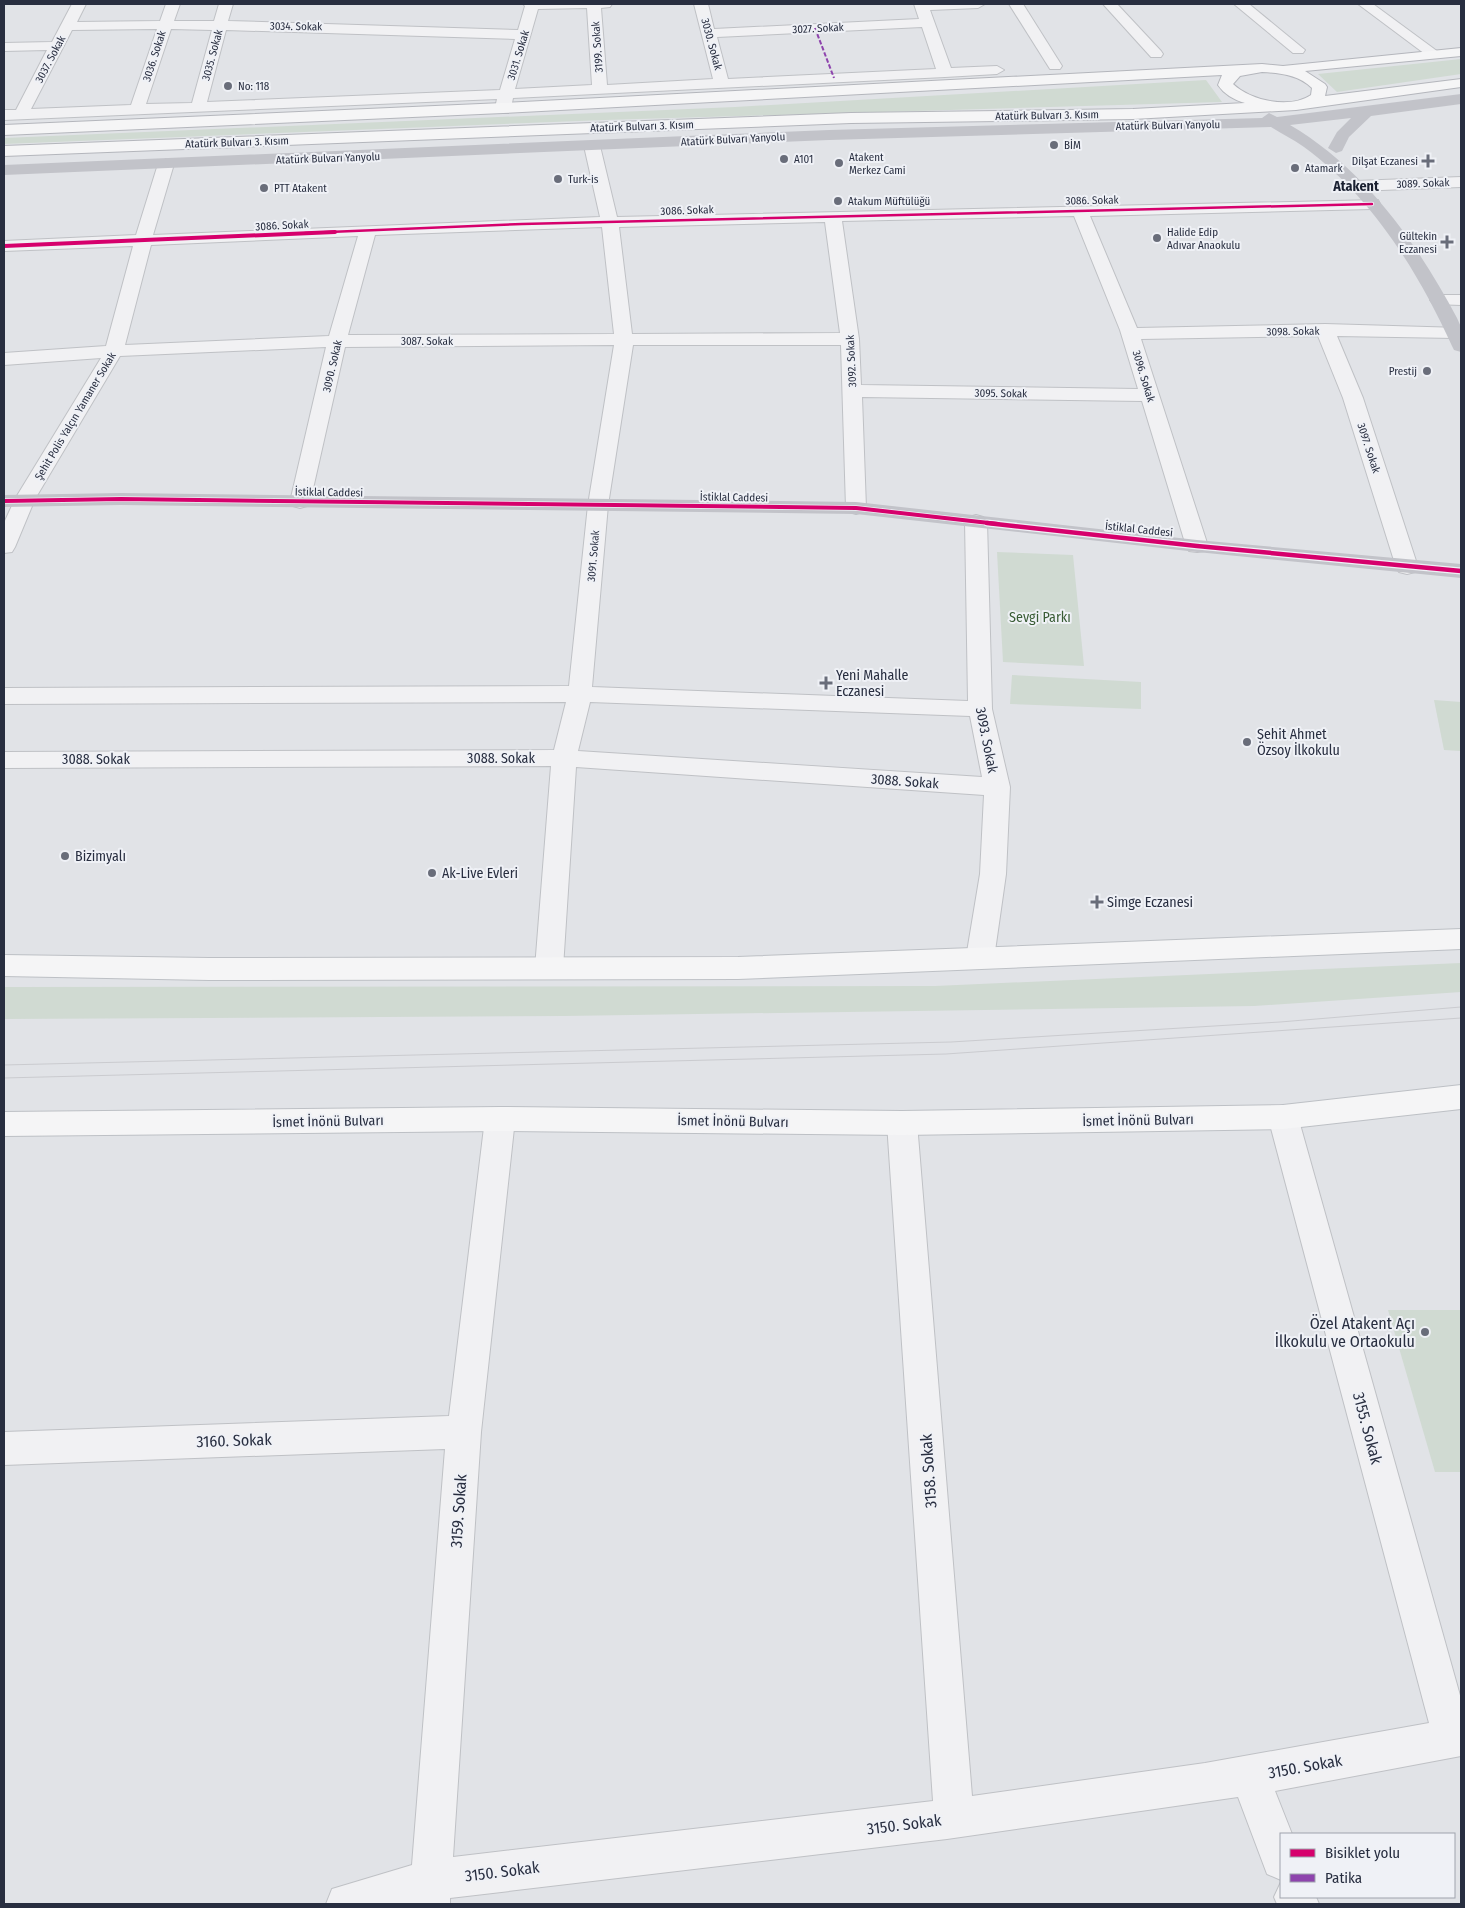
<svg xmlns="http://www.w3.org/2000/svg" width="1465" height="1908" viewBox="0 0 1465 1908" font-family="'Fira Sans Condensed',sans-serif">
  <rect width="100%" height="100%" fill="#e1e3e7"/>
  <g fill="#d0dad2">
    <polygon points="1461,59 1461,74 1337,92 1318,74"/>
    <polygon points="1206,80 1222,102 605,120 4,144 4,138 735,107"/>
    <polygon points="997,552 1073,555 1084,666 1003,662"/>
    <polygon points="1012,675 1141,682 1141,709 1010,704"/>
    <polygon points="1434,700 1461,702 1461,751 1444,750"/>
    <polygon points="1461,963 1461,992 1254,1006 564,1016 4,1019 4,987 935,986"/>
    <polygon points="1388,1310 1461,1310 1461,1472 1435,1472"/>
  </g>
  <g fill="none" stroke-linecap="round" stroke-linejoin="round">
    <g stroke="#bfc1c5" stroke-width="2">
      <g id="street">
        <path d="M72,4H86L77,22L160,21L166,4H180L174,21H214L219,4H233L228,21L518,30L525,6L523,4H612L610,7L601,8L607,85L713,79L694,4H708L714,29L919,19L914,4H985L978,8L930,10L951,68L997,66L1004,70L997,74L945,77L513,98L511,108L503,113L495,108L497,99L4,120V110H16L47,50L4,51V43L52,42ZM587,8L592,85L515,89L538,9ZM922,27L936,69L728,79L717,37ZM157,29L131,105L31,109L72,30ZM171,29L212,30L192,103L146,104ZM226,30L515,39L500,90L207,102Z"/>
        <polygon points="1009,4 1023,4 1062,66 1060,69 1050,69"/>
        <polygon points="1103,4 1117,4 1161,51 1163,54 1161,57 1151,57"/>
        <polygon points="1234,4 1249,4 1305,50 1303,53 1293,53"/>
        <polygon points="1358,4 1373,4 1441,54 1434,58 1429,57"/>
        <path d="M592,141L600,146L617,217L1378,200L1380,204L1378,208L1372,209L1090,216L1137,328L1325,324L1461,328V336L1455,338L1337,336L1363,398L1418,567L1415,572L1407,574L1399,572L1396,567L1343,398L1318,336L1141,339L1208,546L1205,551L1197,552L1189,551L1186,546L1142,401L862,397L866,508L863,512L856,514L849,512L846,508L841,345H633L608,505L592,687L968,701L965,521L969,517L976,515L983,517L987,521L992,709L1010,787L1006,874L994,958L990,965L980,968L970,965L966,958L980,874L984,795L576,767L563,968L559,975L549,979L539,975L535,968L551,766L4,768V752L554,750L566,702L4,704V688L569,686L588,505L614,345L345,347L310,502L307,506L300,508L293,506L290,502L326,347L120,356L35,499L15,547L12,552L4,553V523L15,499L101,358L4,365V353L106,346L133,246L4,251V241L136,235L158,164L166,159L174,164L153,235L600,217L584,146ZM1074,216L1120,330L1138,389L861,385L859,339L842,221ZM825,222L840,333L632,334L619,227ZM602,227L614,334L348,335L375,235ZM358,236L329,336L125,345L151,245ZM590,702L970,716L982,777L578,751Z"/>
        <polygon points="1461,177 1461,187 1355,191 1347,186 1355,181"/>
        <polygon points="1439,295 1461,295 1461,305 1433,304 1430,300 1433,296"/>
        <polygon points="1283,1105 1294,1108 1298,1117 1461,1699 1461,1756 1275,1791 1292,1834 1281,1834 1281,1880 1267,1874 1238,1797 947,1839 450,1898 450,1904 326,1904 332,1889 412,1865 445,1449 4,1465 4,1432 449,1416 485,1119 489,1110 500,1107 511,1110 515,1119 481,1432 453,1857 933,1801 887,1123 891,1114 902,1111 913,1114 917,1123 972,1796 1205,1763 1429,1723 1268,1117 1272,1108"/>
        <polygon points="1281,1882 1281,1897 1316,1897 1319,1904 1277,1904 1274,1897"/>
      </g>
    </g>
    <g stroke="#bdc0c5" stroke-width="2">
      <g id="primary">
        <polygon points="1461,929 1461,949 738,979 209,980 4,976 4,955 209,958 738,957"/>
        <polygon points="1461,1085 1461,1109 1283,1129 902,1135 500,1131 4,1136 4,1112 500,1107 902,1111 1283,1105"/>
      </g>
    </g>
    <g stroke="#b4b6bc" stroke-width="2">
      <path id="highway" d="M1461,48V56L1305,71L1325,84L1327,87L1325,96L1461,79V87L1296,110L1133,119L851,123L4,156V146L851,113L1133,109L1245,103C1234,100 1224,94 1218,85L1222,75L503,113L4,135V125L503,103L1262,64L1283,66ZM1262,72C1280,73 1299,75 1312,88L1311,95C1290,109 1251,101 1233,84L1240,76Z"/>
    </g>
    <use href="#street" fill="#f1f1f3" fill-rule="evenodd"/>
    <g fill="#c2c3c9" fill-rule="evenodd">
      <path d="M1461,94V104L1371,116L1349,137L1342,151L1336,153L1328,148L1337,132L1351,118L1290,125C1365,169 1417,243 1457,318L1461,327V352L1454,350L1452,346C1418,271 1371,196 1304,147C1293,139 1282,134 1271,127L829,140L4,175V165L829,130L1262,118L1269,113L1277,117Z"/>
      <polygon points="121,493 856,502 1197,540 1461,564 1461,578 1197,552 856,514 121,505 4,507 4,495"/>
    </g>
    <use href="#primary" fill="#f5f5f6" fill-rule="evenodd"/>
    <use href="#highway" fill="#f5f5f6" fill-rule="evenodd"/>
    <g stroke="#cacbcf" stroke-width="1">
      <polyline points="4,1065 951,1042 1280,1022 1461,1007"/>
      <polyline points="4,1078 946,1054 1461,1018"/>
    </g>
    <polyline stroke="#8e44ad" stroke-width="2" stroke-dasharray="4.5 2" stroke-linecap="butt" points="815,28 834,78"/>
    <g stroke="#eff1f6" stroke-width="4.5">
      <polyline id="cycleway-far2" points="305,233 522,224 1372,204"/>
    </g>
    <g stroke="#eff1f6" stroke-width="5.5">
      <g id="cycleway-far1">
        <polyline points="4,246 335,232"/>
        <polyline points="4,501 121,499 856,508 998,524"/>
      </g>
    </g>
    <g stroke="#eff1f6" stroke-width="7">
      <polyline id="cycleway" points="987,523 1197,546 1461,571"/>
    </g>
    <use href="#cycleway-far2" stroke="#d6006c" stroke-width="2.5"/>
    <use href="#cycleway-far1" stroke="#d6006c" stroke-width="4"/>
    <use href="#cycleway" stroke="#d6006c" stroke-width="4.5"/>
  </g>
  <g fill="#696d7a" stroke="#eff1f6" stroke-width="2">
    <circle cx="228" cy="86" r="5"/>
    <circle cx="1054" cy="145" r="5"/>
    <circle cx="784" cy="159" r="5"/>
    <path d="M1425.5 153.5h5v5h5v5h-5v5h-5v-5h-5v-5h5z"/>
    <circle cx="839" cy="163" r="5"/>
    <circle cx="1295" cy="168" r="5"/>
    <circle cx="558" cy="179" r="5"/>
    <circle cx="264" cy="188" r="5"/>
    <circle cx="838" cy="201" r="5"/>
    <circle cx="1157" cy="238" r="5"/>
    <path d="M1444.5 234.5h5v5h5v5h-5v5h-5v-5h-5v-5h5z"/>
    <circle cx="1427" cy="371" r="5"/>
    <path d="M823.5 675.5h5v5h5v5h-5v5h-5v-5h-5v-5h5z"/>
    <circle cx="1247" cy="742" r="5"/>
    <circle cx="65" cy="856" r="5"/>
    <circle cx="432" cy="873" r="5"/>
    <path d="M1094.5 894.5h5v5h5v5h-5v5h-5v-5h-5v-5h5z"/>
    <circle cx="1425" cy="1332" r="5"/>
  </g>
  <g text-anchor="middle" stroke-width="4" stroke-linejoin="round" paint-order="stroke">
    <g font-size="11" fill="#282e40" stroke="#eff1f6">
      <text transform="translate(296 26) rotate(1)" y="4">3034. Sokak</text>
      <text transform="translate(818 28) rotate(-3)" y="4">3027. Sokak</text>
      <text transform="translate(712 44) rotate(75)" y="4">3030. Sokak</text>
      <text transform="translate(597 47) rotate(-94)" y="4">3199. Sokak</text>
      <text transform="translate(212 55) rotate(-75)" y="4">3035. Sokak</text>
      <text transform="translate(518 55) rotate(-73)" y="4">3031. Sokak</text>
      <text transform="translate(154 56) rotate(-72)" y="4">3036. Sokak</text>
      <text transform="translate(50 59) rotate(-62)" y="4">3037. Sokak</text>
      <text transform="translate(1047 115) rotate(-1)" y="4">Atatürk Bulvarı 3. Kısım</text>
      <text transform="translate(1168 125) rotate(-1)" y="4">Atatürk Bulvarı Yanyolu</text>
      <text transform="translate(642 126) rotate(-2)" y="4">Atatürk Bulvarı 3. Kısım</text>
      <text transform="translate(733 139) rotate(-3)" y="4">Atatürk Bulvarı Yanyolu</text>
      <text transform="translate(237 142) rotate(-2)" y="4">Atatürk Bulvarı 3. Kısım</text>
      <text transform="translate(328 158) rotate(-2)" y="4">Atatürk Bulvarı Yanyolu</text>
      <text transform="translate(1423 183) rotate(-2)" y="4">3089. Sokak</text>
      <text transform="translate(1092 200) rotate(-1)" y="4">3086. Sokak</text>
      <text transform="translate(687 210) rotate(-2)" y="4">3086. Sokak</text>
      <text transform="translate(282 225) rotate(-3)" y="4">3086. Sokak</text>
      <text transform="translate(1293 331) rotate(-1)" y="4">3098. Sokak</text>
      <text x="427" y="345">3087. Sokak</text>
      <text transform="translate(851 361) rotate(-93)" y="4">3092. Sokak</text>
      <text transform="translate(332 366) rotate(-77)" y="4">3090. Sokak</text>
      <text transform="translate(1144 376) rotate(73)" y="4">3096. Sokak</text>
      <text transform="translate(1001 393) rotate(1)" y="4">3095. Sokak</text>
      <text transform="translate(75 416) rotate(-59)" y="4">Şehit Polis Yalçın Yamaner Sokak</text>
      <text transform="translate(1369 448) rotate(72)" y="4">3097. Sokak</text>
      <text transform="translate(329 492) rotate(1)" y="4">İstiklal Caddesi</text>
      <text transform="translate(734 497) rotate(1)" y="4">İstiklal Caddesi</text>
      <text transform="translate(1139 529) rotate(6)" y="4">İstiklal Caddesi</text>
      <text transform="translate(593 556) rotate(-85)" y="4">3091. Sokak</text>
    </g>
    <g font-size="11" fill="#282e40" stroke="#eff1f6" text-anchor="start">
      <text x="238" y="90">No: 118</text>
      <text x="1064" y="149">BİM</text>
      <text x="849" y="161">Atakent<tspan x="849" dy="13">Merkez Cami</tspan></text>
      <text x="794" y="163">A101</text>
      <text x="1418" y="165" text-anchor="end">Dilşat Eczanesi</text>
      <text x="1305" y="172">Atamark</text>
      <text x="568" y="183">Turk-is</text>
      <text x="274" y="192">PTT Atakent</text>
      <text x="848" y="205">Atakum Müftülüğü</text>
      <text x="1167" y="236">Halide Edip<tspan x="1167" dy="13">Adıvar Anaokulu</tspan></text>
      <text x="1437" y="240" text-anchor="end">Gültekin<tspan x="1437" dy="13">Eczanesi</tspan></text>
      <text x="1417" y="375" text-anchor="end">Prestij</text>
    </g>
    <g font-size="14" font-weight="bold" fill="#1a2031" stroke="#eff1f6">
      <text x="1356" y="191">Atakent</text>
    </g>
    <g font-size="14" fill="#395c35" stroke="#eff1f6">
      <text x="1040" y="622">Sevgi Parkı</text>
    </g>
    <g font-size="14" fill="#282e40" stroke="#eff1f6" text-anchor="start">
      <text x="836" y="680">Yeni Mahalle<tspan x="836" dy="16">Eczanesi</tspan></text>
      <text x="1257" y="739">Şehit Ahmet<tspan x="1257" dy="16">Özsoy İlkokulu</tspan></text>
      <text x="75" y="861">Bizimyalı</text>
      <text x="442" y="878">Ak-Live Evleri</text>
      <text x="1107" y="907">Simge Eczanesi</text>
    </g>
    <g font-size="14" fill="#282e40" stroke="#eff1f6">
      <text transform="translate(987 740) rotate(79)" y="5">3093. Sokak</text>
      <text x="501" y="763">3088. Sokak</text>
      <text x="96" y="764">3088. Sokak</text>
      <text transform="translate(905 781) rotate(4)" y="5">3088. Sokak</text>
      <text transform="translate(1138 1120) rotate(-1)" y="5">İsmet İnönü Bulvarı</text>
      <text transform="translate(328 1121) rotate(-1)" y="5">İsmet İnönü Bulvarı</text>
      <text transform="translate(733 1121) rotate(1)" y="5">İsmet İnönü Bulvarı</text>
    </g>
    <g font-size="16" fill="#282e40" stroke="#eff1f6" text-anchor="end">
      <text x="1415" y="1329">Özel Atakent Açı<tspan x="1415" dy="18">İlkokulu ve Ortaokulu</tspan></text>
    </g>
    <g font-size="16" fill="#282e40" stroke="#eff1f6">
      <text transform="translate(1368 1428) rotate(75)" y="6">3155. Sokak</text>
      <text transform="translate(234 1440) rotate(-2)" y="6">3160. Sokak</text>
      <text transform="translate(928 1471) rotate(-94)" y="6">3158. Sokak</text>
      <text transform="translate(458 1511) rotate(-86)" y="6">3159. Sokak</text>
      <text transform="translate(1305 1766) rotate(-10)" y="6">3150. Sokak</text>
      <text transform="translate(904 1824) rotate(-7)" y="6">3150. Sokak</text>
      <text transform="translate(502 1871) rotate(-7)" y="6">3150. Sokak</text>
    </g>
  </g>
  <rect width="1465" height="1908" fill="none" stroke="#282e40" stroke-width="10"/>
  <rect x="1280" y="1833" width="175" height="65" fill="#eff1f6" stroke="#9fa3ad"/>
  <rect x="1290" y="1849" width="25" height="8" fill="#d6006c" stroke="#9fa3ad"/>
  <text x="1325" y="1858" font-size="15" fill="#282e40">Bisiklet yolu</text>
  <rect x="1290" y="1874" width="25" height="8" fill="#8e44ad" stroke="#9fa3ad"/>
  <text x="1325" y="1883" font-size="15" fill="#282e40">Patika</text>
</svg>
